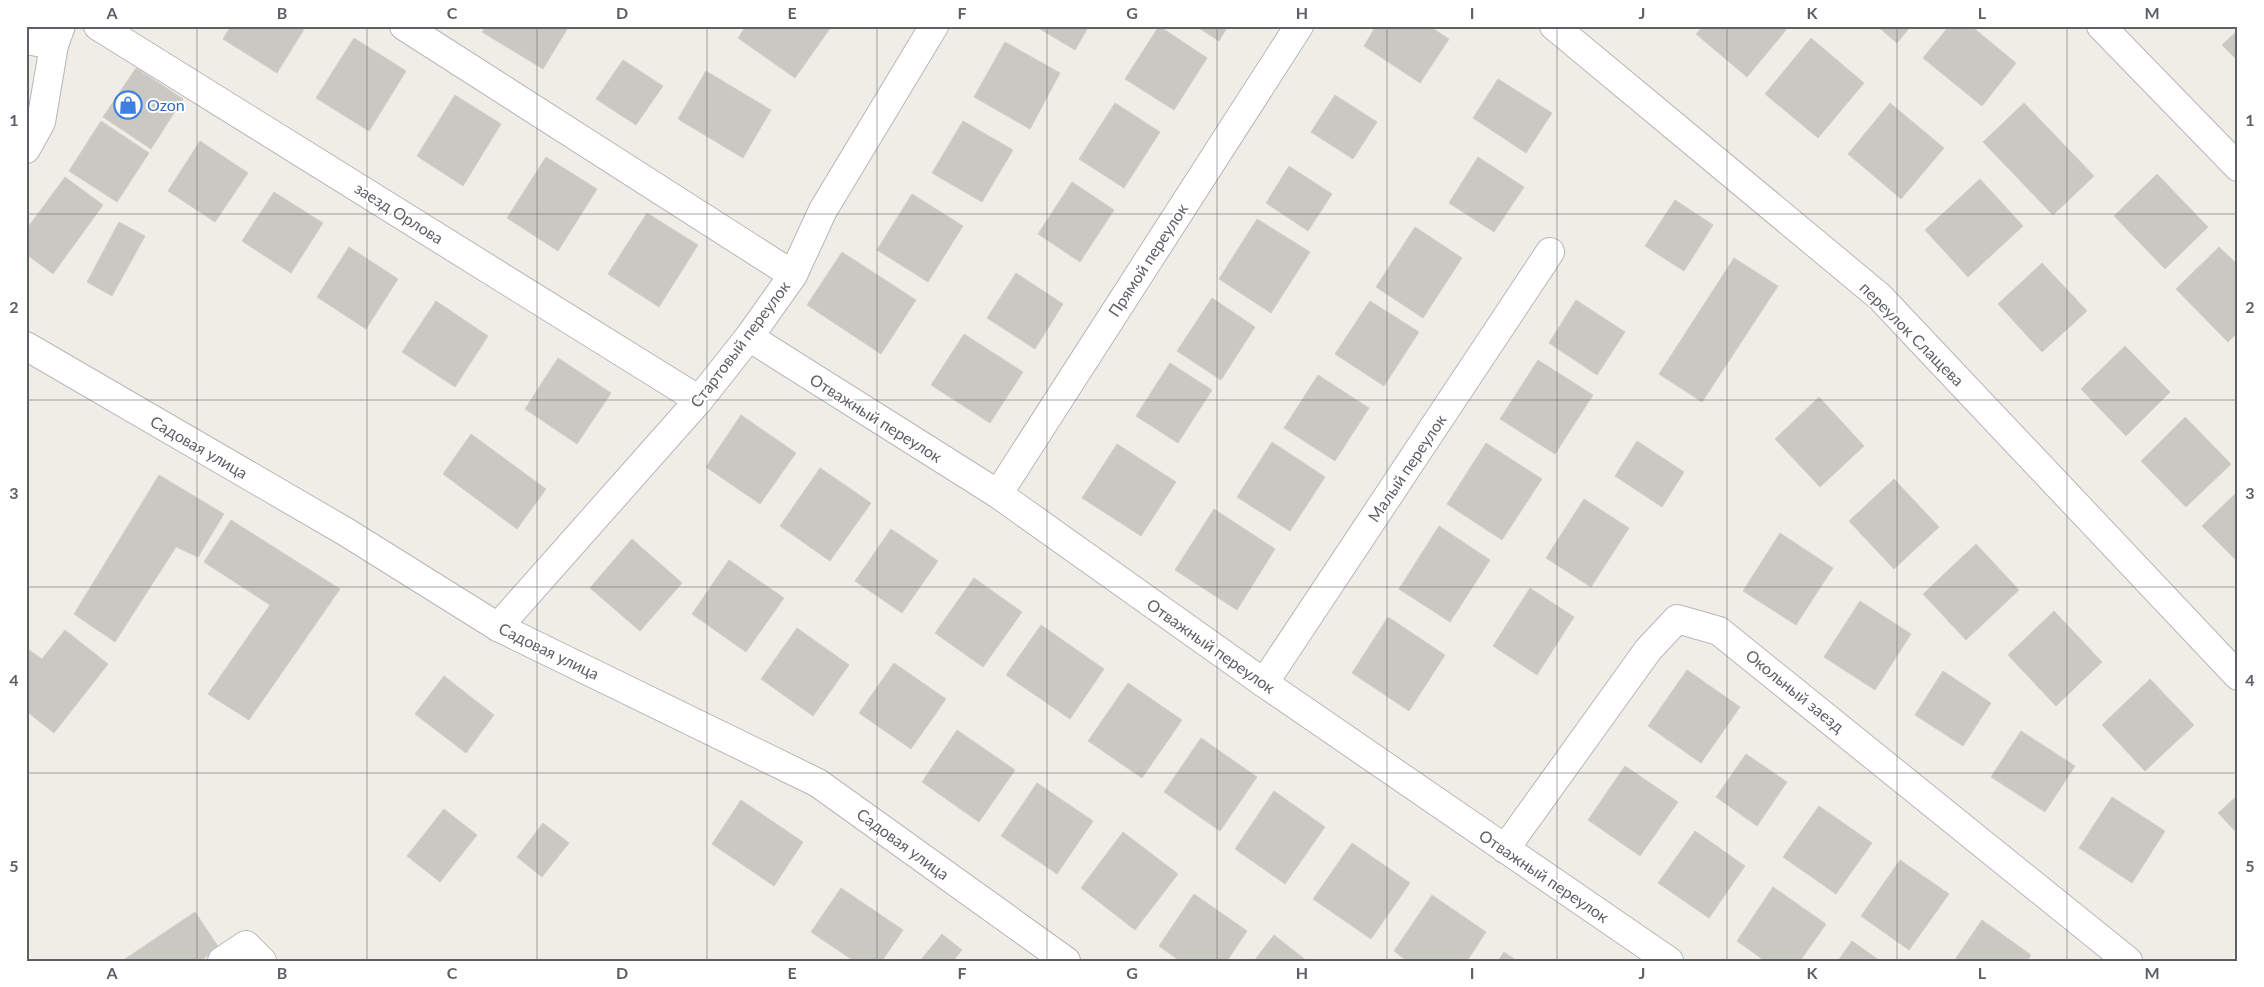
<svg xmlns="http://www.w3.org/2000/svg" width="2264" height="987" viewBox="0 0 2264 987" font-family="Lato,sans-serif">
  <rect width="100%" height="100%" fill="#efede5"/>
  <g fill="#cac8c2" stroke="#d3cfc3">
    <polygon points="231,26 306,26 277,73 223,39"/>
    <polygon points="486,26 569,26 543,69 482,32"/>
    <polygon points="746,26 831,26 831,27 795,78 738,38"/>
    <polygon points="1035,26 1089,26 1075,50"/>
    <polygon points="1159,26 1207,58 1174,110 1125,79"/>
    <polygon points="1196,26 1228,26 1219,41"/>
    <polygon points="1376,26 1429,26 1449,39 1420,83 1364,46"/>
    <polygon points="1703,26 1782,26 1786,30 1747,77 1696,34"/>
    <polygon points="1877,26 1911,26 1897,43"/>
    <polygon points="1949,26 1971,26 2016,63 1982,106 1923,58"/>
    <polygon points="2238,30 2238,61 2222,45"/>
    <polygon points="354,38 406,71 369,131 316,98"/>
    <polygon points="1811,38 1864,83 1818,138 1765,94"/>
    <polygon points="1005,42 1060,73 1030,129 974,97"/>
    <polygon points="623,60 663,86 636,125 596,99"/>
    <polygon points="136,68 183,99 151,149 103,117"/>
    <polygon points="706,71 771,110 743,158 678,119"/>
    <polygon points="1498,79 1552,113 1526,153 1473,118"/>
    <polygon points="455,95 501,124 463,186 417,156"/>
    <polygon points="1335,95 1377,122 1353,159 1311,132"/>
    <polygon points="1115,103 1160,132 1124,188 1079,159"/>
    <polygon points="1890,103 1944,148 1901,199 1848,154"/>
    <polygon points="2024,103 2094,176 2053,215 1983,142"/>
    <polygon points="101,121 149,153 117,202 69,171"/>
    <polygon points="963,121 1013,150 982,202 932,173"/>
    <polygon points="200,141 248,173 215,222 168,191"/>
    <polygon points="546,157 597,189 558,251 507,218"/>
    <polygon points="1478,157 1524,187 1494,232 1449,203"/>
    <polygon points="1289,166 1332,194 1308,231 1266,203"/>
    <polygon points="2157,174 2208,227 2165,269 2114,216"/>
    <polygon points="65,177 103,205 53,274 26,254 26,230"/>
    <polygon points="1980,179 2023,226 1968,277 1925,230"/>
    <polygon points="1072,182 1114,210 1080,262 1038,234"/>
    <polygon points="274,192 323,223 291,273 242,241"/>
    <polygon points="912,194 963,226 928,282 877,250"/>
    <polygon points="1675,200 1713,225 1684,271 1645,246"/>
    <polygon points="647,213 698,245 659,307 608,274"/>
    <polygon points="1257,219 1310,252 1271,313 1219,279"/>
    <polygon points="119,222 145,236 112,296 87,282"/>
    <polygon points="1415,227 1462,258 1423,318 1376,287"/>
    <polygon points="349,247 398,279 366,329 317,297"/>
    <polygon points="2219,247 2238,265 2238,332 2228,342 2176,289"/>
    <polygon points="842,252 916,300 881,354 807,305"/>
    <polygon points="1734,258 1778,286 1702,402 1659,374"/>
    <polygon points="2042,263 2087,311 2042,352 1998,304"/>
    <polygon points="1016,273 1063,304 1035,349 987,318"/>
    <polygon points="1212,298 1255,327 1221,380 1177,351"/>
    <polygon points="1576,300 1625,332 1597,375 1549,343"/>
    <polygon points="436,301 488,336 455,387 402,352"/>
    <polygon points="1370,301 1419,332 1384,386 1335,354"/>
    <polygon points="964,334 1023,372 990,423 931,385"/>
    <polygon points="2125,346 2170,392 2126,436 2081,389"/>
    <polygon points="558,358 611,393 577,444 525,409"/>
    <polygon points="1538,360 1593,395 1555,454 1500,419"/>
    <polygon points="1170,363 1212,390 1178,443 1136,416"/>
    <polygon points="1318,375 1369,408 1335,461 1284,428"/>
    <polygon points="1819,397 1864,446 1820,487 1775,439"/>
    <polygon points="741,415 796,453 760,504 706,467"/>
    <polygon points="2185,417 2231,464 2186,507 2141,461"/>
    <polygon points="471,434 546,489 517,529 443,474"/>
    <polygon points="1637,441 1684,472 1662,507 1615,476"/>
    <polygon points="1272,442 1325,477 1290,531 1237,497"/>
    <polygon points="1486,443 1542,479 1502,540 1447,504"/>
    <polygon points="1117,444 1176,482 1141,536 1082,498"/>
    <polygon points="820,468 871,503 830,561 780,526"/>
    <polygon points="159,475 224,514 198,557 176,547 115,642 74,614"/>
    <polygon points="1894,479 1939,527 1894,569 1849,521"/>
    <polygon points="2238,491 2238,562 2202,526"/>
    <polygon points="1584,499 1629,528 1591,587 1546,558"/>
    <polygon points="1214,509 1275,549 1237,610 1175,570"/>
    <polygon points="231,520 340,589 249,720 208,694 270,605 204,562"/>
    <polygon points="1439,526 1490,560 1450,622 1399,589"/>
    <polygon points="891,529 938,561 902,613 855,581"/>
    <polygon points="1780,533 1833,568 1796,625 1743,591"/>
    <polygon points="632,539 682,583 640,631 590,588"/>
    <polygon points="1976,544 2019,590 1966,640 1923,594"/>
    <polygon points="729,560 784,598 746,652 692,614"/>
    <polygon points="974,578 1022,612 983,667 935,633"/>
    <polygon points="1530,588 1574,617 1537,675 1493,646"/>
    <polygon points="1860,601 1911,634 1875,690 1824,657"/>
    <polygon points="2054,611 2102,662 2056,706 2008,655"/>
    <polygon points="1388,617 1445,655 1409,711 1352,673"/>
    <polygon points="1041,625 1104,669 1070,719 1006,675"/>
    <polygon points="797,628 849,665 813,716 761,679"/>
    <polygon points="65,630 108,664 54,733 26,711 26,648 42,659"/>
    <polygon points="894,663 946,699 911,749 859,713"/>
    <polygon points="1687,670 1740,707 1701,763 1648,726"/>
    <polygon points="1943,671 1991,703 1963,746 1915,715"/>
    <polygon points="444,676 494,715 466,753 415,714"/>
    <polygon points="2150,679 2194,725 2145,771 2102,725"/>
    <polygon points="1128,683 1182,720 1142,778 1088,741"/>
    <polygon points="957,730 1015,770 979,822 922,782"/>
    <polygon points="2021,731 2075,766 2045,812 1991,777"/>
    <polygon points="1201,738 1257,777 1220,831 1164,792"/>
    <polygon points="1746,754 1787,782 1757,826 1716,797"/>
    <polygon points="1625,766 1678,802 1640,856 1588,820"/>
    <polygon points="1037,783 1093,821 1057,874 1001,836"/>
    <polygon points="1274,791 1325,827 1285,884 1235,849"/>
    <polygon points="2238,795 2238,834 2218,813"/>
    <polygon points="2112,797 2165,831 2132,883 2079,848"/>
    <polygon points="741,800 803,842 774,886 712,844"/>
    <polygon points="1819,806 1872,843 1836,894 1783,857"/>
    <polygon points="444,809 477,835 440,882 407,856"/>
    <polygon points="543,823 569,843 542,877 517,857"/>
    <polygon points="1695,831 1745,866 1709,918 1658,883"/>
    <polygon points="1123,832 1178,874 1135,930 1081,888"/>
    <polygon points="1352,843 1410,883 1371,939 1313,899"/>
    <polygon points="1900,860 1949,894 1909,950 1861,916"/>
    <polygon points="1773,887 1826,924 1800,961 1765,961 1737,941"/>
    <polygon points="841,888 903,930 882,961 854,961 811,932"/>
    <polygon points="1194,894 1247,931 1227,961 1180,961 1159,946"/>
    <polygon points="1432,895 1486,932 1467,961 1407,961 1394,951"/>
    <polygon points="195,912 219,948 200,961 127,961 125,959"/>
    <polygon points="1982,920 2031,955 2027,961 1954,961"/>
    <polygon points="942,934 962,950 953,961 920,961"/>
    <polygon points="1274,935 1307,961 1254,961"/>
    <polygon points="1852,941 1880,961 1838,961"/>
    <polygon points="1504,952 1517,961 1498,961"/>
  </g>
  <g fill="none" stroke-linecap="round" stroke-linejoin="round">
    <g stroke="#b5b7bb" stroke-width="30">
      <g id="minor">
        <polyline points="98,26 699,400"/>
        <polyline points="404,26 793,275"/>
        <polyline points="1554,26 1880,297 2238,676"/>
        <polyline points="2101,26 2238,167"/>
        <polyline points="26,40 54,45 61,26"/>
        <polyline points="26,149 41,122 54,45"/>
        <polyline points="749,337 998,494 1264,683 1669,961"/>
        <polyline points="26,346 346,532 498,627 818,783 1066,961"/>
        <polyline points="998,494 1299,26"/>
        <polyline points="498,627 699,400 749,337 793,275 823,210 934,26"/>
        <polyline points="1264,683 1550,252"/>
        <polyline points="1505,849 1648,650 1677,619 1719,631 2128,961"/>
        <polyline points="222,961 246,945 262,961"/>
      </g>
    </g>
    <use href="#minor" stroke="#fff" stroke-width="28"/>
  </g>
  <path fill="none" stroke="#5d6065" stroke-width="1" stroke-opacity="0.55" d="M197,26V961M367,26V961M537,26V961M707,26V961M877,26V961M1047,26V961M1217,26V961M1387,26V961M1557,26V961M1727,26V961M1897,26V961M2067,26V961M26,214H2238M26,400H2238M26,587H2238M26,773H2238"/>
  <defs>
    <g id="shop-ring" transform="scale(1.4375)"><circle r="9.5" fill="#fff" stroke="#3f7fe0" stroke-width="1.5"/><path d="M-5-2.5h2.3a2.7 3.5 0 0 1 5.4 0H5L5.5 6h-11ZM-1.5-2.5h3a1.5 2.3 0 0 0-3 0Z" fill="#3f7fe0"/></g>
  </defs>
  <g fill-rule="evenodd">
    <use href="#shop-ring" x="128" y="105"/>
  </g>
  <g text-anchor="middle" stroke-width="4" stroke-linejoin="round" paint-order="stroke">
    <g font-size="16" fill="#366cbe" stroke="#fff" text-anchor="start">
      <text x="147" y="111">Ozon</text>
    </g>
    <g font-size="16" fill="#5d6065" stroke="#fff">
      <text transform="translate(399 213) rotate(32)" y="6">заезд Орлова</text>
      <text transform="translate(1148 260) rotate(-57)" y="6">Прямой переулок</text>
      <text transform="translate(1912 334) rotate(45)" y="6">переулок Слащева</text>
      <text transform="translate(740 344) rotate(-53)" y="6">Стартовый переулок</text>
      <text transform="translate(876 418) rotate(32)" y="6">Отважный переулок</text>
      <text transform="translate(199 447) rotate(30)" y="6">Садовая улица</text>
      <text transform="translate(1407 468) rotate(-56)" y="6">Малый переулок</text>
      <text transform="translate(1211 646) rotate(35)" y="6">Отважный переулок</text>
      <text transform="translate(549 651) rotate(26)" y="6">Садовая улица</text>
      <text transform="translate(1795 691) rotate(39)" y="6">Окольный заезд</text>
      <text transform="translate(903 844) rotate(36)" y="6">Садовая улица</text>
      <text transform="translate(1544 876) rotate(34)" y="6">Отважный переулок</text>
    </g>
  </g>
  <rect width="2264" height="987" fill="none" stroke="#ffffff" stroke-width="55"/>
  <rect x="28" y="28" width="2208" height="932" fill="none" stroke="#5d6065" stroke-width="2"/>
  <g font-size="16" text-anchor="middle" font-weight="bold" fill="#5d6065">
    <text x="112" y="19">A</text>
    <text x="282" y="19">B</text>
    <text x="452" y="19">C</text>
    <text x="622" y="19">D</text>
    <text x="792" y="19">E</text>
    <text x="962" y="19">F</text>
    <text x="1132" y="19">G</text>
    <text x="1302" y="19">H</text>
    <text x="1472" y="19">I</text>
    <text x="1642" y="19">J</text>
    <text x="1812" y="19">K</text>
    <text x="1982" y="19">L</text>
    <text x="2152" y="19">M</text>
    <text x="14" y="126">1</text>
    <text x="2250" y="126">1</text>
    <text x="14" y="313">2</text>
    <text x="2250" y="313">2</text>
    <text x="14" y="499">3</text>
    <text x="2250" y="499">3</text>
    <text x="14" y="686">4</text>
    <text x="2250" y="686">4</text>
    <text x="14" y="872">5</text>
    <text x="2250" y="872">5</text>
    <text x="112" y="979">A</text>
    <text x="282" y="979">B</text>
    <text x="452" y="979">C</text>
    <text x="622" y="979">D</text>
    <text x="792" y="979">E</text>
    <text x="962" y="979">F</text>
    <text x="1132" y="979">G</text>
    <text x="1302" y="979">H</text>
    <text x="1472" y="979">I</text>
    <text x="1642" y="979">J</text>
    <text x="1812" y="979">K</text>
    <text x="1982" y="979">L</text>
    <text x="2152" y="979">M</text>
  </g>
</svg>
